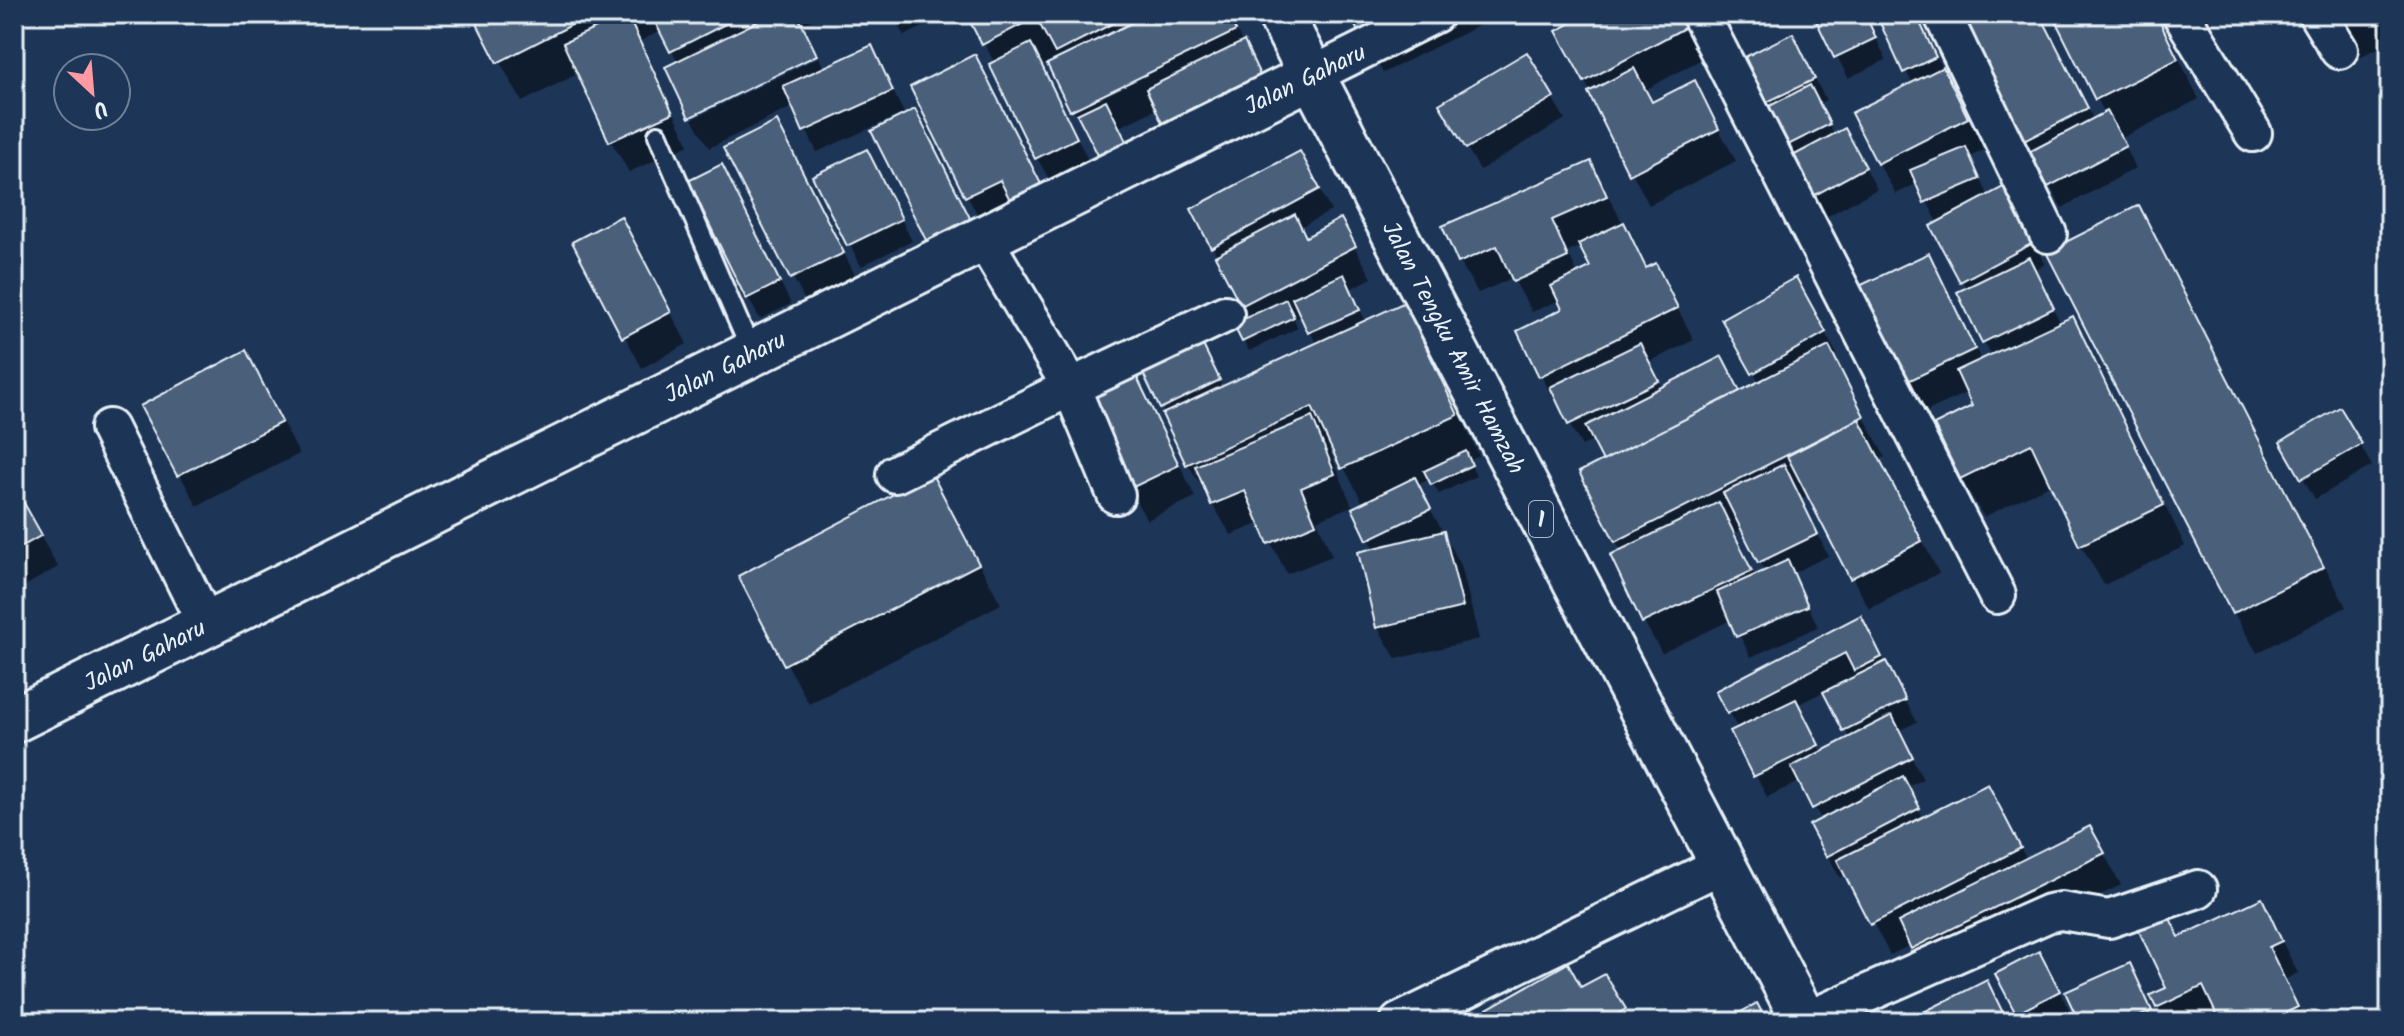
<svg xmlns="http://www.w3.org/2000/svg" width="2404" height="1036" viewBox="0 0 2404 1036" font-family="Kalam,sans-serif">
  <rect width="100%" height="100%" fill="#1d3557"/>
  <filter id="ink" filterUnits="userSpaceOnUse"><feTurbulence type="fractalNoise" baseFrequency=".0125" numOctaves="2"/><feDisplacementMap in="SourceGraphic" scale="16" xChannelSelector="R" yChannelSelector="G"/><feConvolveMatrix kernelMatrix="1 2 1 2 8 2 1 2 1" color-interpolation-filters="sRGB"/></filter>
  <g filter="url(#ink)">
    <g fill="#0007" fill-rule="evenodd">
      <polygon points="474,14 763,14 766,20 777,14 824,14 802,25 817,53 690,115 678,63 662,30 641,41 689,145 629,172 611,141 579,73 522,102"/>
      <polygon points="891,14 950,14 904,36"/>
      <polygon points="969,14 1231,14 1229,15 1263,85 1176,143 1157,109 1090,141 1049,62 1042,66 1088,160 1049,179 1037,158 995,64"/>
      <polygon points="1351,14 1502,14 1383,73"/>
      <polygon points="1593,14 1678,14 1702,59 1645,90 1653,104 1694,83 1736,161 1649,205 1559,32"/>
      <polygon points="1755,14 1770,14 1758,20"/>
      <polygon points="1816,14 1865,14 1886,60 1848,78"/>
      <polygon points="1878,14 1916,15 1984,150 1970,157 1989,197 2016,210 2045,264 2034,270 2061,324 2072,318 2095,358 2185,546 2104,585 2081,545 2052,484 1984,517 1961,478 1975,407 1968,392 1921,414 1903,383 1928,255 1982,361 1992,356 1984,342 1967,289 1933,226 1938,223 1918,183 1896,194 1878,163 1913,85"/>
      <polygon points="1951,14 2040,14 2094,120 2105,114 2054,14 2157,14 2199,99 2120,139 2136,168 2062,208 2042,172 2034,176"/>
      <polygon points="2330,14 2390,14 2390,42 2355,59"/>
      <polygon points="1792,36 1826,100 1818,104 1835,136 1857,152 1877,189 1822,219 1789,160 1769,101"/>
      <polygon points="871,47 904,113 817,152 794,106 709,148 692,119 819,57 824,69"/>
      <polygon points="1526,55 1565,119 1480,170 1442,105"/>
      <polygon points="975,57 993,88 1059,218 985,227 967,196 913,88"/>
      <polygon points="726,149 794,154 860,285 810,310"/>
      <path d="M1591,164L1648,270L1655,266L1694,340L1649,362L1663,388L1741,393L1760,384L1724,320L1795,280L1837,354L1832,356L1885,457L1880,459L1939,573L1869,609L1809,495L1801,499L1828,556L1793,573L1818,627L1751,657L1731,620L1662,653L1644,622L1622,551L1616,541L1605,461L1594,440L1582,446L1541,376L1565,310L1560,300L1532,312L1513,278L1478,293L1460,262ZM1582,246L1593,268L1578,275L1568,252ZM1743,529L1765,572L1756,577L1735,533Z"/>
      <polygon points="878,173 912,241 861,266 815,177"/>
      <polygon points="1311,174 1331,211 1300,227 1307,239 1340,221 1372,278 1350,289 1366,322 1405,304 1428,344 1479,456 1469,461 1476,476 1439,494 1430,479 1417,485 1461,565 1479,639 1396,659 1378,628 1376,550 1369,539 1364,505 1333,447 1329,449 1352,506 1317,520 1332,556 1287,574 1261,523 1231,535 1188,464 1162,408 1211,363 1223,388 1317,345 1302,315 1294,319 1298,328 1249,351 1235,325 1250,318 1193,210"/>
      <polygon points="734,188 791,304 760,319 748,298"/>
      <polygon points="2138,207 2161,247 2346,607 2257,653 2234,613"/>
      <polygon points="574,242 638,250 687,344 642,368"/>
      <polygon points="1134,375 1152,406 1195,497 1147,520 1129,489"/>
      <polygon points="263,384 299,454 197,506 143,406"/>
      <polygon points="2340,410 2372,466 2315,499 2283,443"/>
      <polygon points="932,477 1001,604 809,704 740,577"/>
      <polygon points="14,490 58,567 14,592"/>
      <path d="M1872,639L1917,722L1898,731L1923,779L1907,787L1924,819L1987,786L2027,860L2090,828L2121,885L1931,980L1911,945L1890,955L1847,874L1840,878L1812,826L1822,821L1801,781L1767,797L1733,732L1738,729L1718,692ZM1825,691L1850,739L1822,753L1797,705Z"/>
      <polygon points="2261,900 2298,973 2286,979 2306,1022 2223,1022 2220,1017 2210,1022 2167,1022 2153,996 2169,989 2180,939"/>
      <polygon points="2129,965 2157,1022 2081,1022"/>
      <polygon points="1998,975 2051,975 2071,1013 2054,1022 2023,1022"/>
      <polygon points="1605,976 1631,1022 1497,1022 1581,989"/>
    </g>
    <g fill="#495e7a" stroke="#e8f1f8" stroke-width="2">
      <polygon points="472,14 593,14 497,63"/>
      <polygon points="627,14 673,113 609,142 563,43"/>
      <polygon points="651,14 745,14 670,52"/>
      <polygon points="773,14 797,14 817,55 689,118 665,67"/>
      <polygon points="966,14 1131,14 1055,53 1036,17 982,45"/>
      <polygon points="1150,14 1228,14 1236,31 1070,111 1047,64"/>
      <polygon points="1349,14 1421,14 1364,43"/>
      <polygon points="1588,14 1679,14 1686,27 1584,82 1556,31"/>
      <polygon points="1813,14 1865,14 1876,38 1834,58"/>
      <polygon points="1876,14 1916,14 1936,57 1903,73"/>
      <polygon points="1947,14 2040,14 2088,108 2014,146"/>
      <polygon points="2052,14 2156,14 2178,59 2095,100"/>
      <polygon points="1793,33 1815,79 1767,102 1745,57"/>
      <polygon points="1244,41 1260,75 1162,123 1146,89"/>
      <polygon points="1031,43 1077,138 1035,159 989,64"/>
      <polygon points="872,45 893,91 803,132 783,86"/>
      <polygon points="1527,52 1554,97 1466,149 1439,104"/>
      <polygon points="975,54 1042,186 1011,202 1000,180 965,197 910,87"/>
      <polygon points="1943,67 1968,118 1877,164 1851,113"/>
      <polygon points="1634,68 1652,102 1695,80 1719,129 1629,175 1588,92"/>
      <polygon points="1810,85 1830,124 1784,147 1764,109"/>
      <polygon points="1106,100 1128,145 1100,159 1077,114"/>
      <polygon points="915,109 972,222 928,244 871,131"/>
      <polygon points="2107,111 2126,146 2048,187 2029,152"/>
      <polygon points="777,121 844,253 790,279 723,148"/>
      <polygon points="1845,128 1866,167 1808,199 1787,159"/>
      <polygon points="1966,147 1980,179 1924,203 1910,170"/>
      <polygon points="867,149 902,219 847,246 812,176"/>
      <polygon points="1300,151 1320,189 1211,248 1191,209"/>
      <polygon points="1591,161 1607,196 1552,220 1568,257 1513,282 1497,246 1458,263 1442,226"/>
      <polygon points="722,164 780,282 746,299 688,181"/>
      <polygon points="2005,186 2035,242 1960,282 1930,226"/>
      <polygon points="2139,205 2324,567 2232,614 2046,252"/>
      <polygon points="1295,214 1306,237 1341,218 1356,246 1241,306 1215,256"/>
      <polygon points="621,216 671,312 622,338 572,242"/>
      <polygon points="1624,222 1646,268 1656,263 1678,308 1539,377 1517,331 1562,309 1551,286 1590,267 1578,244"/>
      <polygon points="1929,253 1975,349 1902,384 1855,288"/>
      <polygon points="2029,257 2054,308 1982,343 1957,292"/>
      <polygon points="1344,274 1360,310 1308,333 1292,298"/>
      <polygon points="1796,277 1826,332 1752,374 1721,319"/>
      <polygon points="1286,299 1294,317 1242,342 1233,324"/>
      <polygon points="1405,302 1458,415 1341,469 1312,407 1186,465 1162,414"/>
      <polygon points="2073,316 2164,505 2079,546 2031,444 1960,479 1934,425 1972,406 1956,371"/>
      <polygon points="1200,339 1220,380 1160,409 1140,367"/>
      <polygon points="1640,343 1659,381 1568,425 1550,387"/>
      <polygon points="1829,346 1864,416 1615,542 1579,472"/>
      <polygon points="246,350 282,422 177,476 140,406"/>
      <polygon points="1722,356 1740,391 1603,461 1585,426"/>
      <polygon points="1135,373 1179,465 1127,490 1083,397"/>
      <polygon points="2340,407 2362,444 2301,479 2280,442"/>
      <polygon points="1312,417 1335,474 1301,488 1316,524 1268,544 1245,491 1211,505 1195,466"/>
      <polygon points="1859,419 1922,541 1850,579 1787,456"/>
      <polygon points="1466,451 1472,465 1431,485 1424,471"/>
      <polygon points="1784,464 1818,534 1758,563 1723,493"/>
      <polygon points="932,474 979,564 784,665 738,576"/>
      <polygon points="1415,477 1431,509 1367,540 1352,508"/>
      <polygon points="15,487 42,535 14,551 14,488"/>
      <polygon points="1719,502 1752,571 1642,623 1610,555"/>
      <polygon points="1444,531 1463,607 1376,628 1358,552"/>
      <polygon points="1788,560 1808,606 1736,637 1717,592"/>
      <polygon points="1861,615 1882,657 1854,671 1845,653 1727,714 1715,691"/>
      <polygon points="1886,661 1906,700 1843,731 1823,692"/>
      <polygon points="1796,699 1819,745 1753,777 1730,731"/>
      <polygon points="1892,715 1913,757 1812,809 1791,767"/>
      <polygon points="1903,776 1920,808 1826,857 1809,825"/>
      <polygon points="1988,784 2021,848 1870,925 1837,860"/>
      <polygon points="2090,826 2105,853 1911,949 1898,922"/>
      <polygon points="2262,898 2282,941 2269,947 2298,1007 2266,1022 2220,1022 2203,986 2156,1008 2150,995 2166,988 2136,925 2166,910 2179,937"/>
      <polygon points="2039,951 2060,991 2016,1014 1995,974"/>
      <polygon points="1568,963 1581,987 1605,974 1626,1009 1603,1022 1494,1022 1487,1009"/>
      <polygon points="2130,963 2152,1011 2127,1022 2079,1022 2065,992"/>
      <polygon points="1987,980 2006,1019 2000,1022 1904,1022"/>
      <polygon points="1757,1003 1767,1022 1723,1022"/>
    </g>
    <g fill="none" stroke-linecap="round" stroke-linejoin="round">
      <g stroke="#e8f1f8" stroke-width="24">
        <polyline id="service" points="658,135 752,353"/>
      </g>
      <g stroke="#e8f1f8" stroke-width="42">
        <g id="minor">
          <polyline points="1700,14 1997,595"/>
          <polyline points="1942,14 2048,234"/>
          <polyline points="2181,14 2253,133"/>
          <polyline points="2317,14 2339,50"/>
          <polyline points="1311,76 1435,14"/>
          <polyline points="983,238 1071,387 1225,314"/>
          <polyline points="109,428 206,624"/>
          <polyline points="895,474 1071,387 1116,495"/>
          <polyline points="1805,1021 2049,913 2061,911 2109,919 2198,889"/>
          <polyline points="1399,1022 1721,865"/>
        </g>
      </g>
      <g stroke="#e8f1f8" stroke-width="50">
        <g id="tertiary">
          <path id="s1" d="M14,720L1311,76"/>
        </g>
      </g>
      <g stroke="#e8f1f8" stroke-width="50">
        <g id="primary">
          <path id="s2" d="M1280,14L1805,1022"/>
        </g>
      </g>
      <use href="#service" stroke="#1d3557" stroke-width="18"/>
      <use href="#minor" stroke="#1d3557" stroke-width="36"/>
      <use href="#tertiary" stroke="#1d3557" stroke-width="44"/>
      <use href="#primary" stroke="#1d3557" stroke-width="44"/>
    </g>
  </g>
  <g text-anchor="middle" stroke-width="6" stroke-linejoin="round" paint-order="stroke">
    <rect fill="#1d3557" stroke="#abb9c8" stroke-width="2" x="1529" y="501" width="24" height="36" rx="6"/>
    <g font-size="22" font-weight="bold" fill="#e8f1f8">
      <text x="1541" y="527">1</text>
    </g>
    <g font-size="24" fill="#e8f1f8" stroke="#1d3557">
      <text transform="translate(1305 79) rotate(-26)" y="8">Jalan Gaharu</text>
      <text dy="8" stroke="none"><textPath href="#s2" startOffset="376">Jalan Tengku Amir Hamzah</textPath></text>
      <text dy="8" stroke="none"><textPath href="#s1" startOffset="794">Jalan Gaharu</textPath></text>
      <text dy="8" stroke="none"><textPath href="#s1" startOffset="146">Jalan Gaharu</textPath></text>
    </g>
  </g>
  <rect width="2404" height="1036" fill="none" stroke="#1d3557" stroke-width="48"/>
  <rect x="24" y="24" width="2356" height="988" fill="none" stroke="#e8f1f8" stroke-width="3" filter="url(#ink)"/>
  <g transform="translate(92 92) rotate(154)"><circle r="38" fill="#1d3557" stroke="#6e8097" stroke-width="2"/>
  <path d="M0-6L14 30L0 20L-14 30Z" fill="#ff9aa2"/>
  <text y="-12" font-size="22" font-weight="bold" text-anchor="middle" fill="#e8f1f8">U</text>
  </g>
</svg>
